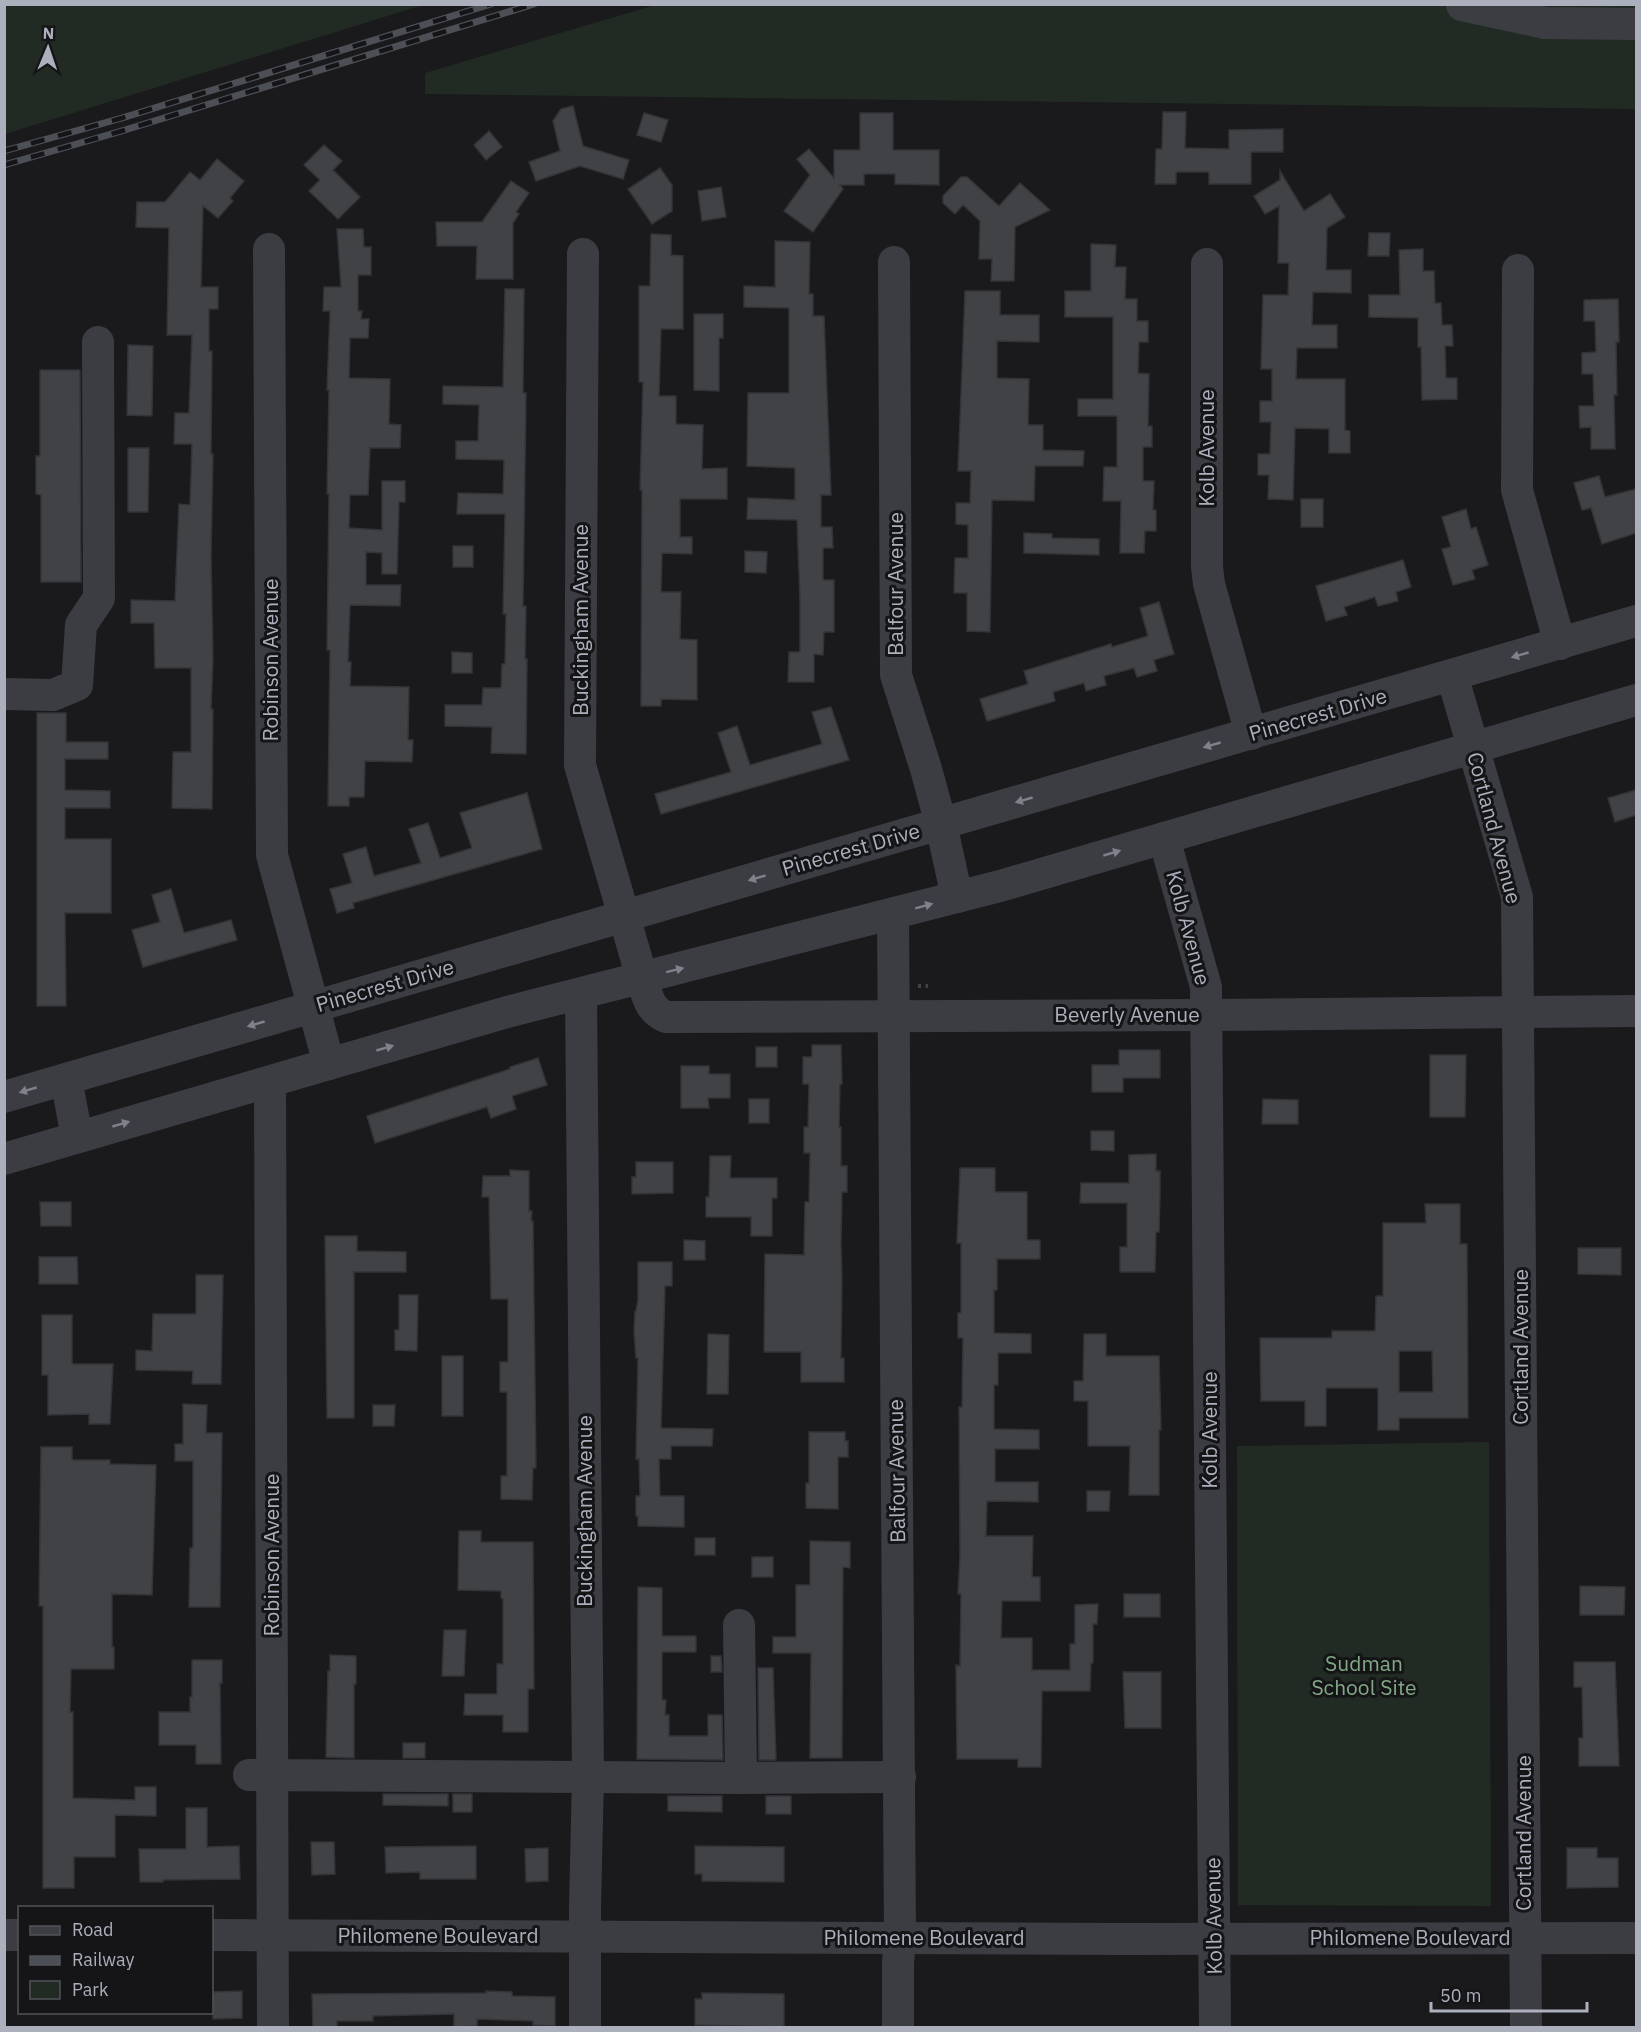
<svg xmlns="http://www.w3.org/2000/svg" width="1641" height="2032" viewBox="0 0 1641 2032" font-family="'IBM Plex Sans',sans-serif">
  <rect width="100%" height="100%" fill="#1a1a1c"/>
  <g fill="#212b23">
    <polygon points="5,4 423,4 423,5 5,134"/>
    <polygon points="655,5 1636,5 1636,109 425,94 425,73"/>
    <polygon points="1489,1442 1491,1906 1238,1905 1237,1446"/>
  </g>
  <g fill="#414246" stroke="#343438" stroke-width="1.5" fill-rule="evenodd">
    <polygon points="573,106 583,146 629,160 623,179 580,166 536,181 529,162 560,151 553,121 561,109"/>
    <polygon points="1163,112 1186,112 1185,148 1229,149 1229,130 1283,129 1283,152 1251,152 1251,184 1209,184 1209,172 1176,172 1176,184 1155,184 1156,149 1162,149"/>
    <polygon points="644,113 668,120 661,142 637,135"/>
    <polygon points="860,113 893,113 893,150 939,150 939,185 895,184 895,174 864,174 864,185 840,185 843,189 813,232 784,211 810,175 797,159 809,149 834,178 834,150 860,150"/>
    <polygon points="489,131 502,147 486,160 474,145"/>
    <polygon points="324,145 342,161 333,170 360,197 338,219 309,191 320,180 304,165"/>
    <polygon points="217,159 244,181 230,198 233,201 218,218 203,206 201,287 218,287 218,309 209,309 209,351 212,351 211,454 213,454 211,556 213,659 211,709 213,709 212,809 172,808 173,752 191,752 191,668 155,668 154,623 131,623 131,600 175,601 179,504 190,505 192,444 174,444 175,413 189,413 192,335 167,335 169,228 136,227 137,202 165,202 190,172 200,180"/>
    <polygon points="660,168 672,185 672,211 652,224 628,189"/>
    <polygon points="1280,171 1304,211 1330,194 1345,217 1327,228 1326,270 1351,270 1351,293 1313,292 1312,325 1337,325 1337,348 1297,348 1296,379 1345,379 1345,430 1350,431 1350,453 1329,453 1329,429 1295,428 1293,500 1268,499 1269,475 1258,475 1258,454 1270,454 1271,422 1260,422 1260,401 1272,401 1272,369 1261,369 1263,295 1288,295 1289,263 1278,263 1279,206 1265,214 1254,196 1280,180"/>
    <polygon points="961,177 967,177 999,206 1020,183 1050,210 1015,227 1014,281 991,281 992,259 979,259 980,221 963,205 955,214 943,203 943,196"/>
    <polygon points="511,181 529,193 516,212 519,214 513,223 513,279 476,279 477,246 437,246 436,222 482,222"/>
    <polygon points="721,187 726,217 702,221 698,191"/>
    <polygon points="337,229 363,229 364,247 371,247 371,275 358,275 358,311 362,311 361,319 369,319 368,338 350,338 349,378 390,379 389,424 401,425 400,448 370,448 368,495 350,495 349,528 382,530 382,481 405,481 405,502 399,502 397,574 382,574 382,553 366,552 366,585 401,585 400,606 350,605 348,662 351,662 350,686 409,687 408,740 413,740 412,762 365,761 364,797 349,797 349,806 328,806 330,650 327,650 329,494 327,494 329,390 327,390 330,311 323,311 324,287 341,287"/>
    <polygon points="1369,233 1390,233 1389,256 1368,256"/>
    <polygon points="651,234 671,235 671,255 683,256 683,329 661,329 659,396 676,396 676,424 703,425 702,469 727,468 727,499 680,499 680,537 692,537 692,554 662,553 661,592 681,592 680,639 697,640 697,700 661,699 661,706 641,706 642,490 640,490 643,382 639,382 639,286 650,286"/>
    <polygon points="775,241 810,242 809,294 813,294 813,316 824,316 831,495 821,495 821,527 832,527 833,548 823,548 823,580 834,580 834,632 824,632 823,655 814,654 814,682 788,682 789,652 800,652 800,601 797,520 747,519 748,498 795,500 795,468 747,466 748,393 789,393 789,308 744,307 744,286 775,287"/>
    <polygon points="1091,244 1116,245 1115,267 1126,267 1125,299 1137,299 1137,321 1148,321 1148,342 1139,342 1138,373 1149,374 1148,426 1152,426 1152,447 1143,447 1143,481 1154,481 1153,510 1156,510 1156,531 1145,531 1144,553 1120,553 1121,501 1103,501 1104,467 1117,467 1117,416 1078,416 1078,399 1113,399 1113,317 1065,317 1065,291 1091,291"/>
    <polygon points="1423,249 1423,271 1434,271 1435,303 1441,303 1442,325 1452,325 1453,346 1445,346 1446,378 1457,378 1457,399 1422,400 1421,347 1418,347 1418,318 1369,317 1369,295 1400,295 1399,250"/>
    <polygon points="505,289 524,289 523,393 526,393 523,606 526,606 525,659 527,659 526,754 491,753 492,727 445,726 445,705 482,705 483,688 501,688 502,664 505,664 506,614 503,614 505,514 457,514 458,493 503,494 504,460 456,459 456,441 478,441 479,405 443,404 443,386 503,387"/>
    <polygon points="965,291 1000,291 1000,315 1039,315 1039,342 997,341 997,378 1029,379 1028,425 1043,425 1043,450 1084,451 1083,466 1035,466 1034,501 992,500 990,632 967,631 967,593 954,593 955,558 968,558 968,525 956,524 956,503 970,503 971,471 958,471"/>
    <polygon points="1618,299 1619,342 1616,342 1617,395 1614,395 1615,449 1591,449 1591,427 1580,428 1579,406 1594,406 1593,374 1582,374 1582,353 1596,352 1595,321 1584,321 1584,300"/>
    <polygon points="694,314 723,314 723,338 719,338 719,391 694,390"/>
    <polygon points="128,345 153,346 152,416 127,415"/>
    <polygon points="40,370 80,370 81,582 41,582 41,495 36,494 36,456 40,456"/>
    <polygon points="128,448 149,448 148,512 128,512"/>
    <polygon points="1599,476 1605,497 1636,489 1636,533 1602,544 1591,508 1582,510 1574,483"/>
    <rect x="1301" y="499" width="22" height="28"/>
    <polygon points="1466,509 1471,529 1476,527 1488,565 1472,570 1475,579 1453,585 1442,549 1451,547 1442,517"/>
    <polygon points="1024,533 1052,534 1052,538 1099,539 1099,555 1024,553"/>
    <rect x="453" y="546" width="20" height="21"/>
    <polygon points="745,551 767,552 766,573 745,572"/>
    <polygon points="1403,560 1411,587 1396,592 1398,601 1378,606 1375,597 1344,607 1347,615 1326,621 1316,586"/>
    <polygon points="1159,602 1174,654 1154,660 1157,671 1137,677 1134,668 1104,676 1106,685 1086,691 1084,683 1053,692 1055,701 987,721 980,699 1028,684 1024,671 1111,644 1112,647 1148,636 1140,608"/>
    <polygon points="452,652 472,653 472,673 452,673"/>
    <polygon points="831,707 849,760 661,814 655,794 731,772 718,733 737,726 750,765 822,744 812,712"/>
    <polygon points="37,713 66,713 66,742 108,742 108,759 65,759 65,790 110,791 110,808 65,808 65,839 111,839 111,913 65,913 66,1006 37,1006"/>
    <polygon points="1636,790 1636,815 1615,822 1608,798"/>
    <polygon points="527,793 542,849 353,903 354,908 337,913 330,889 352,883 343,854 366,847 374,876 421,863 409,829 428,823 440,858 472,848 460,813"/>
    <polygon points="171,889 184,933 231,920 237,940 143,967 132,930 160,922 152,895"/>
    <polygon points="812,1045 841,1045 842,1084 840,1084 839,1127 841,1127 841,1166 847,1166 847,1192 842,1192 841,1243 842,1279 841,1358 844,1358 844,1382 801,1382 801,1352 764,1352 765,1254 804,1255 805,1202 809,1202 810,1153 804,1153 804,1127 808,1127 809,1084 803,1084 803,1057 812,1057"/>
    <rect x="756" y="1047" width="21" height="20"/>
    <polygon points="1119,1050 1160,1050 1160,1078 1123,1078 1123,1092 1092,1092 1092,1065 1119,1065"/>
    <polygon points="1430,1055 1466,1055 1465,1117 1430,1117"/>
    <polygon points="538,1058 547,1085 512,1096 516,1109 491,1118 487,1107 375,1143 367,1116 510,1069 510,1067"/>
    <polygon points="681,1066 709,1066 709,1074 730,1074 730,1098 708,1098 709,1108 681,1108"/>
    <rect x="749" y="1099" width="20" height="24"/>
    <polygon points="1263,1099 1298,1100 1298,1124 1262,1124"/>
    <polygon points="1091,1131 1114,1131 1114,1151 1091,1150"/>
    <polygon points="1156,1154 1156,1171 1160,1171 1160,1195 1159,1232 1156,1232 1155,1272 1120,1272 1120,1247 1127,1247 1127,1203 1080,1203 1081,1183 1129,1183 1129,1155"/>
    <polygon points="710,1156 731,1156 730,1178 777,1178 777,1198 772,1198 772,1236 751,1236 751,1217 706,1217 706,1197 709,1197"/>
    <polygon points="636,1162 673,1162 673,1193 632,1194 632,1177 636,1177"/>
    <polygon points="960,1168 995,1168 995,1192 1027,1192 1027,1240 1040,1240 1040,1259 997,1259 997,1290 994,1290 994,1333 1031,1334 1031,1353 998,1353 998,1385 994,1385 994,1429 1039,1430 1039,1449 995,1449 995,1482 1038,1482 1038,1502 987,1501 986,1536 1033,1536 1032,1577 1040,1577 1040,1601 1002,1601 1001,1638 1032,1638 1032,1670 1070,1670 1070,1644 1075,1644 1075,1605 1098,1604 1097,1624 1093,1624 1093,1663 1091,1663 1090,1691 1042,1691 1041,1767 1018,1767 1018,1759 957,1759 956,1665 960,1666 961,1594 958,1594 960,1555 959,1407 962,1407 963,1338 958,1338 958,1313 961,1313 961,1243 957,1243"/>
    <polygon points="510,1170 529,1171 529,1211 532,1211 531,1221 533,1221 536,1468 533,1468 532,1500 501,1499 501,1476 507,1476 507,1392 500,1392 500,1362 508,1362 508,1299 491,1299 489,1197 482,1197 483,1176 510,1176"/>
    <polygon points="40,1202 71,1202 71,1226 41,1226"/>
    <path d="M1425,1204H1460V1244H1467L1468,1418H1399V1430H1378V1388H1326V1426H1305V1401H1261L1260,1338H1332V1331H1375L1376,1296H1383V1223H1426ZM1399,1351H1432L1433,1392H1399Z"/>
    <polygon points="325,1236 357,1236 357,1251 406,1252 406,1272 354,1272 354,1418 327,1418"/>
    <polygon points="684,1240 705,1241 705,1260 684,1260"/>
    <polygon points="1578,1248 1621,1248 1621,1275 1578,1274"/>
    <polygon points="39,1257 77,1257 78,1284 39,1284"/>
    <polygon points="638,1262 672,1262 672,1286 665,1286 661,1428 713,1429 712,1446 671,1446 671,1459 659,1459 660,1496 684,1496 684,1527 638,1526 638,1516 636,1516 636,1496 640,1496 639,1459 636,1459 638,1358 636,1358 634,1331 635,1311 636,1311 638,1300"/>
    <polygon points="196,1275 223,1275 221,1384 192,1384 193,1371 136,1370 136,1350 152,1351 153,1314 196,1314"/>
    <polygon points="399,1295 418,1295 417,1351 395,1350 395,1330 399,1330"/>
    <polygon points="42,1315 72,1315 72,1364 113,1364 110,1424 89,1424 89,1414 48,1415 48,1375 42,1375"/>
    <polygon points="708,1334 729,1335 728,1394 707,1394"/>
    <polygon points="1084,1334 1106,1334 1106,1356 1159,1356 1161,1430 1159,1430 1159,1495 1129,1495 1130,1446 1088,1446 1088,1401 1074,1401 1074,1381 1083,1381"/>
    <rect x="442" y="1356" width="21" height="60"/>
    <polygon points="183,1404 207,1405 206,1433 222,1433 220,1607 189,1607 190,1548 193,1548 193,1461 175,1461 175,1444 183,1444"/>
    <polygon points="373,1405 395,1405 394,1426 373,1426"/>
    <polygon points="809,1432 845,1432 845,1441 848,1441 848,1457 838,1457 838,1509 806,1508 806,1483 809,1483"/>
    <polygon points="41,1447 72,1447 72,1460 110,1460 110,1464 156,1465 152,1595 112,1594 112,1647 114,1647 114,1669 71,1669 70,1712 73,1712 73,1798 135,1800 135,1787 156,1787 156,1816 115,1815 115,1857 74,1857 74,1888 43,1888 43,1606 39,1606"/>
    <polygon points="1087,1491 1110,1491 1109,1511 1087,1511"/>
    <polygon points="459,1531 481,1531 481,1542 533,1542 534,1689 528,1689 528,1732 503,1732 503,1715 464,1715 465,1694 497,1694 497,1664 503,1664 503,1599 501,1598 501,1591 458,1590"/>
    <rect x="695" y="1538" width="20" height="17"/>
    <polygon points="810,1541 850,1542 850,1568 843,1567 842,1758 810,1758 811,1653 773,1653 773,1637 796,1637 796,1585 810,1585"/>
    <rect x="752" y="1557" width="21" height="20"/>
    <polygon points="1580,1586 1625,1587 1624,1615 1580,1615"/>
    <polygon points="638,1587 662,1588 662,1636 696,1636 696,1652 662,1652 662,1700 666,1700 665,1715 669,1715 669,1736 708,1736 708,1715 722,1715 723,1760 637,1759"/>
    <rect x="1124" y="1594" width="36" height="23"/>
    <polygon points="444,1630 466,1630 464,1676 442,1676"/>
    <polygon points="330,1655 356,1656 356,1684 354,1684 354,1758 326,1757 328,1671 330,1671"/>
    <polygon points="711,1656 721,1656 722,1672 711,1672"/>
    <polygon points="192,1660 222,1660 222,1683 220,1683 221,1764 196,1764 196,1745 159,1745 159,1712 190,1712 190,1697 192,1697"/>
    <polygon points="1574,1662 1615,1662 1619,1766 1579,1766 1579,1738 1583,1738 1582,1687 1574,1687"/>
    <polygon points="758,1668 773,1668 776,1760 759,1760"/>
    <polygon points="1123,1672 1161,1672 1161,1728 1125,1728"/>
    <rect x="403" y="1743" width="22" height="15"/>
    <polygon points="383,1794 448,1794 448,1806 383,1805"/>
    <rect x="453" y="1794" width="19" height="18"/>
    <polygon points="668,1796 722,1796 722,1812 668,1811"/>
    <rect x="766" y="1796" width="25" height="18"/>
    <polygon points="186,1808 207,1808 207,1847 239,1846 240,1879 163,1880 163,1882 140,1882 139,1849 186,1849"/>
    <polygon points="311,1842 334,1842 335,1874 312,1875"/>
    <polygon points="476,1846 476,1879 420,1879 420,1872 386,1873 385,1847"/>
    <polygon points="695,1846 784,1847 784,1882 702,1881 702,1874 695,1874"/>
    <polygon points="548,1848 548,1881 526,1882 525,1849"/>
    <polygon points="1567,1848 1597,1848 1597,1858 1618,1858 1618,1887 1567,1888"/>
    <polygon points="242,1991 242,2018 213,2019 212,1992"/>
    <polygon points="486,1991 512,1992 512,1996 555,1997 555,2026 533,2025 533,2021 477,2019 477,2026 454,2027 454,2014 373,2016 373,2021 337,2021 337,2027 313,2027 312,1994 486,1993"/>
    <polygon points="702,1993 784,1994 784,2027 695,2025 695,1999 702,1999"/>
  </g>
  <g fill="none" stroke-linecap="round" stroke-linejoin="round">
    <polyline stroke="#404249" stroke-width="4" stroke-dasharray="3 4.5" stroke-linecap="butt" points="918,986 928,986"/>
    <g stroke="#3c3d43" stroke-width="32">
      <polyline points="1462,5 1545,23 1636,24"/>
      <polyline points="269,249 272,855 329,1064"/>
      <path d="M583,254L580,765L642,978C647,995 649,1010 666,1017L1207,1015L1636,1011"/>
      <polyline points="894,262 896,675 926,769 941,824 957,897"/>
      <polyline points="1207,264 1207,567 1209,584 1251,734"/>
      <polyline points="1518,270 1517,490 1560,644"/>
      <polyline points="1452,675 1517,897 1526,2028"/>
      <polyline points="4,694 53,695 77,685 81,625 99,598 98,342"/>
      <polyline points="1164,838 1206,987 1215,2028"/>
      <polyline points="893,914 900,1938 898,1964 898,2028"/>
      <polyline points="581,994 588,1776 585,1906 585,2028"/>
      <polyline points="66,1079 77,1137"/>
      <polyline points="270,1082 273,2028"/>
      <polyline points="4,1097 1636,621"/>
      <polyline points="4,1159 507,1012 1000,886 1636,700"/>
      <polyline points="739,1625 741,1778"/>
      <polyline points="249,1775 741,1778 900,1777"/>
      <polyline points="4,1935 20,1935"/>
      <polyline points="212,1935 1120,1939 1636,1938"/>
    </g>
    <g stroke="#4d4f57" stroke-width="7">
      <g id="rail">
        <polyline points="4,151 122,118 491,4"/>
        <polyline points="4,165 125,130 534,4"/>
      </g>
    </g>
    <use href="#rail" stroke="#151517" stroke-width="4.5" stroke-dasharray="14" stroke-linecap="butt"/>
  </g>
  <defs><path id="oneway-solid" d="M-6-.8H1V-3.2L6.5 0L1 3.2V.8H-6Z" transform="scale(1.5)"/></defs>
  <g fill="#7f828c">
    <use href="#oneway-solid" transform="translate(1520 655) rotate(164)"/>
    <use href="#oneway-solid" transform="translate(1212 745) rotate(164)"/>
    <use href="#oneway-solid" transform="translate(1024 800) rotate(164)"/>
    <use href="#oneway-solid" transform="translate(1112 853) rotate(-16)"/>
    <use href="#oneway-solid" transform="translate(757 878) rotate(164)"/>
    <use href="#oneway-solid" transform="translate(924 906) rotate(-15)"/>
    <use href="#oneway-solid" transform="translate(675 970) rotate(-14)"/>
    <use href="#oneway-solid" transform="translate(256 1024) rotate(164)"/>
    <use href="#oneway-solid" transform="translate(385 1048) rotate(-16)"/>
    <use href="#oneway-solid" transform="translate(28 1090) rotate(164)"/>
    <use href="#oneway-solid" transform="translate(121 1124) rotate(-16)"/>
  </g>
  <g text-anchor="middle" stroke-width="6" stroke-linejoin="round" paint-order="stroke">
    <g font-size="21" fill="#abb0bc" stroke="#151517">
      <text transform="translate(1207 448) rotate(-90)" y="7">Kolb Avenue</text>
      <text transform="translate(896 584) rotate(-90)" y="7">Balfour Avenue</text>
      <text transform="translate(581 620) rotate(-90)" y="7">Buckingham Avenue</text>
      <text transform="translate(271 660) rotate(-90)" y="7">Robinson Avenue</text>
      <text transform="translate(1318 715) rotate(-16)" y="7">Pinecrest Drive</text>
      <text transform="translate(1494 828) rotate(75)" y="7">Cortland Avenue</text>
      <text transform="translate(851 850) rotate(-16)" y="7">Pinecrest Drive</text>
      <text transform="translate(1188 928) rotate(75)" y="7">Kolb Avenue</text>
      <text transform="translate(385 986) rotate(-16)" y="7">Pinecrest Drive</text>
      <text x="1127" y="1022">Beverly Avenue</text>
      <text transform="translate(1521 1347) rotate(-90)" y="7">Cortland Avenue</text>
      <text transform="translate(1210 1430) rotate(-90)" y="7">Kolb Avenue</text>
      <text transform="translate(897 1471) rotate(-91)" y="7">Balfour Avenue</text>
      <text transform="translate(585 1511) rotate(-90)" y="7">Buckingham Avenue</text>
      <text transform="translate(272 1555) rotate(-90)" y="7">Robinson Avenue</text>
      <text transform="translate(1524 1833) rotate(-90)" y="7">Cortland Avenue</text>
      <text transform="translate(1214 1916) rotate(-91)" y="7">Kolb Avenue</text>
      <text x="438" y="1943">Philomene Boulevard</text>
      <text x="924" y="1945">Philomene Boulevard</text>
      <text x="1410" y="1945">Philomene Boulevard</text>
    </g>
    <g font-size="21" fill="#82a886" stroke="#151517">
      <text x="1364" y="1671">Sudman<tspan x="1364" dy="24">School Site</tspan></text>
    </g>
  </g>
  <rect width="1641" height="2032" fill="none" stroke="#abb0bc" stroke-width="12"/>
  <rect x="18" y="1906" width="195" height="108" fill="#151517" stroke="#515359" stroke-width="1.5"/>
  <rect x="30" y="1926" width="30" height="9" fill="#3c3d43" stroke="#515359" stroke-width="1.5"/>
  <text x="72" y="1936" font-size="18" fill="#abb0bc">Road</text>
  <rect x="30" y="1956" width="30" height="9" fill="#4d4f57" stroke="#515359" stroke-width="1.5"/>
  <text x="72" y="1966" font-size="18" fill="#abb0bc">Railway</text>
  <rect x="30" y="1981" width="30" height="18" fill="#212b23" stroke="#515359" stroke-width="1.5"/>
  <text x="72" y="1996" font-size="18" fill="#abb0bc">Park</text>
  <g transform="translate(48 48) rotate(2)" stroke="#151517" stroke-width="4.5" paint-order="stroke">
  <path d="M0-4.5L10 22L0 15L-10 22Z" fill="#abb0bc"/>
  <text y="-9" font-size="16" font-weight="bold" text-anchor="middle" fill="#abb0bc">N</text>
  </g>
  <path d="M1431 2002v9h156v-9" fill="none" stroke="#abb0bc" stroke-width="3"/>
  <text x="1440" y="2002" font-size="18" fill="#abb0bc" stroke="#151517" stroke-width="4.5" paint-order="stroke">50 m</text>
</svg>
